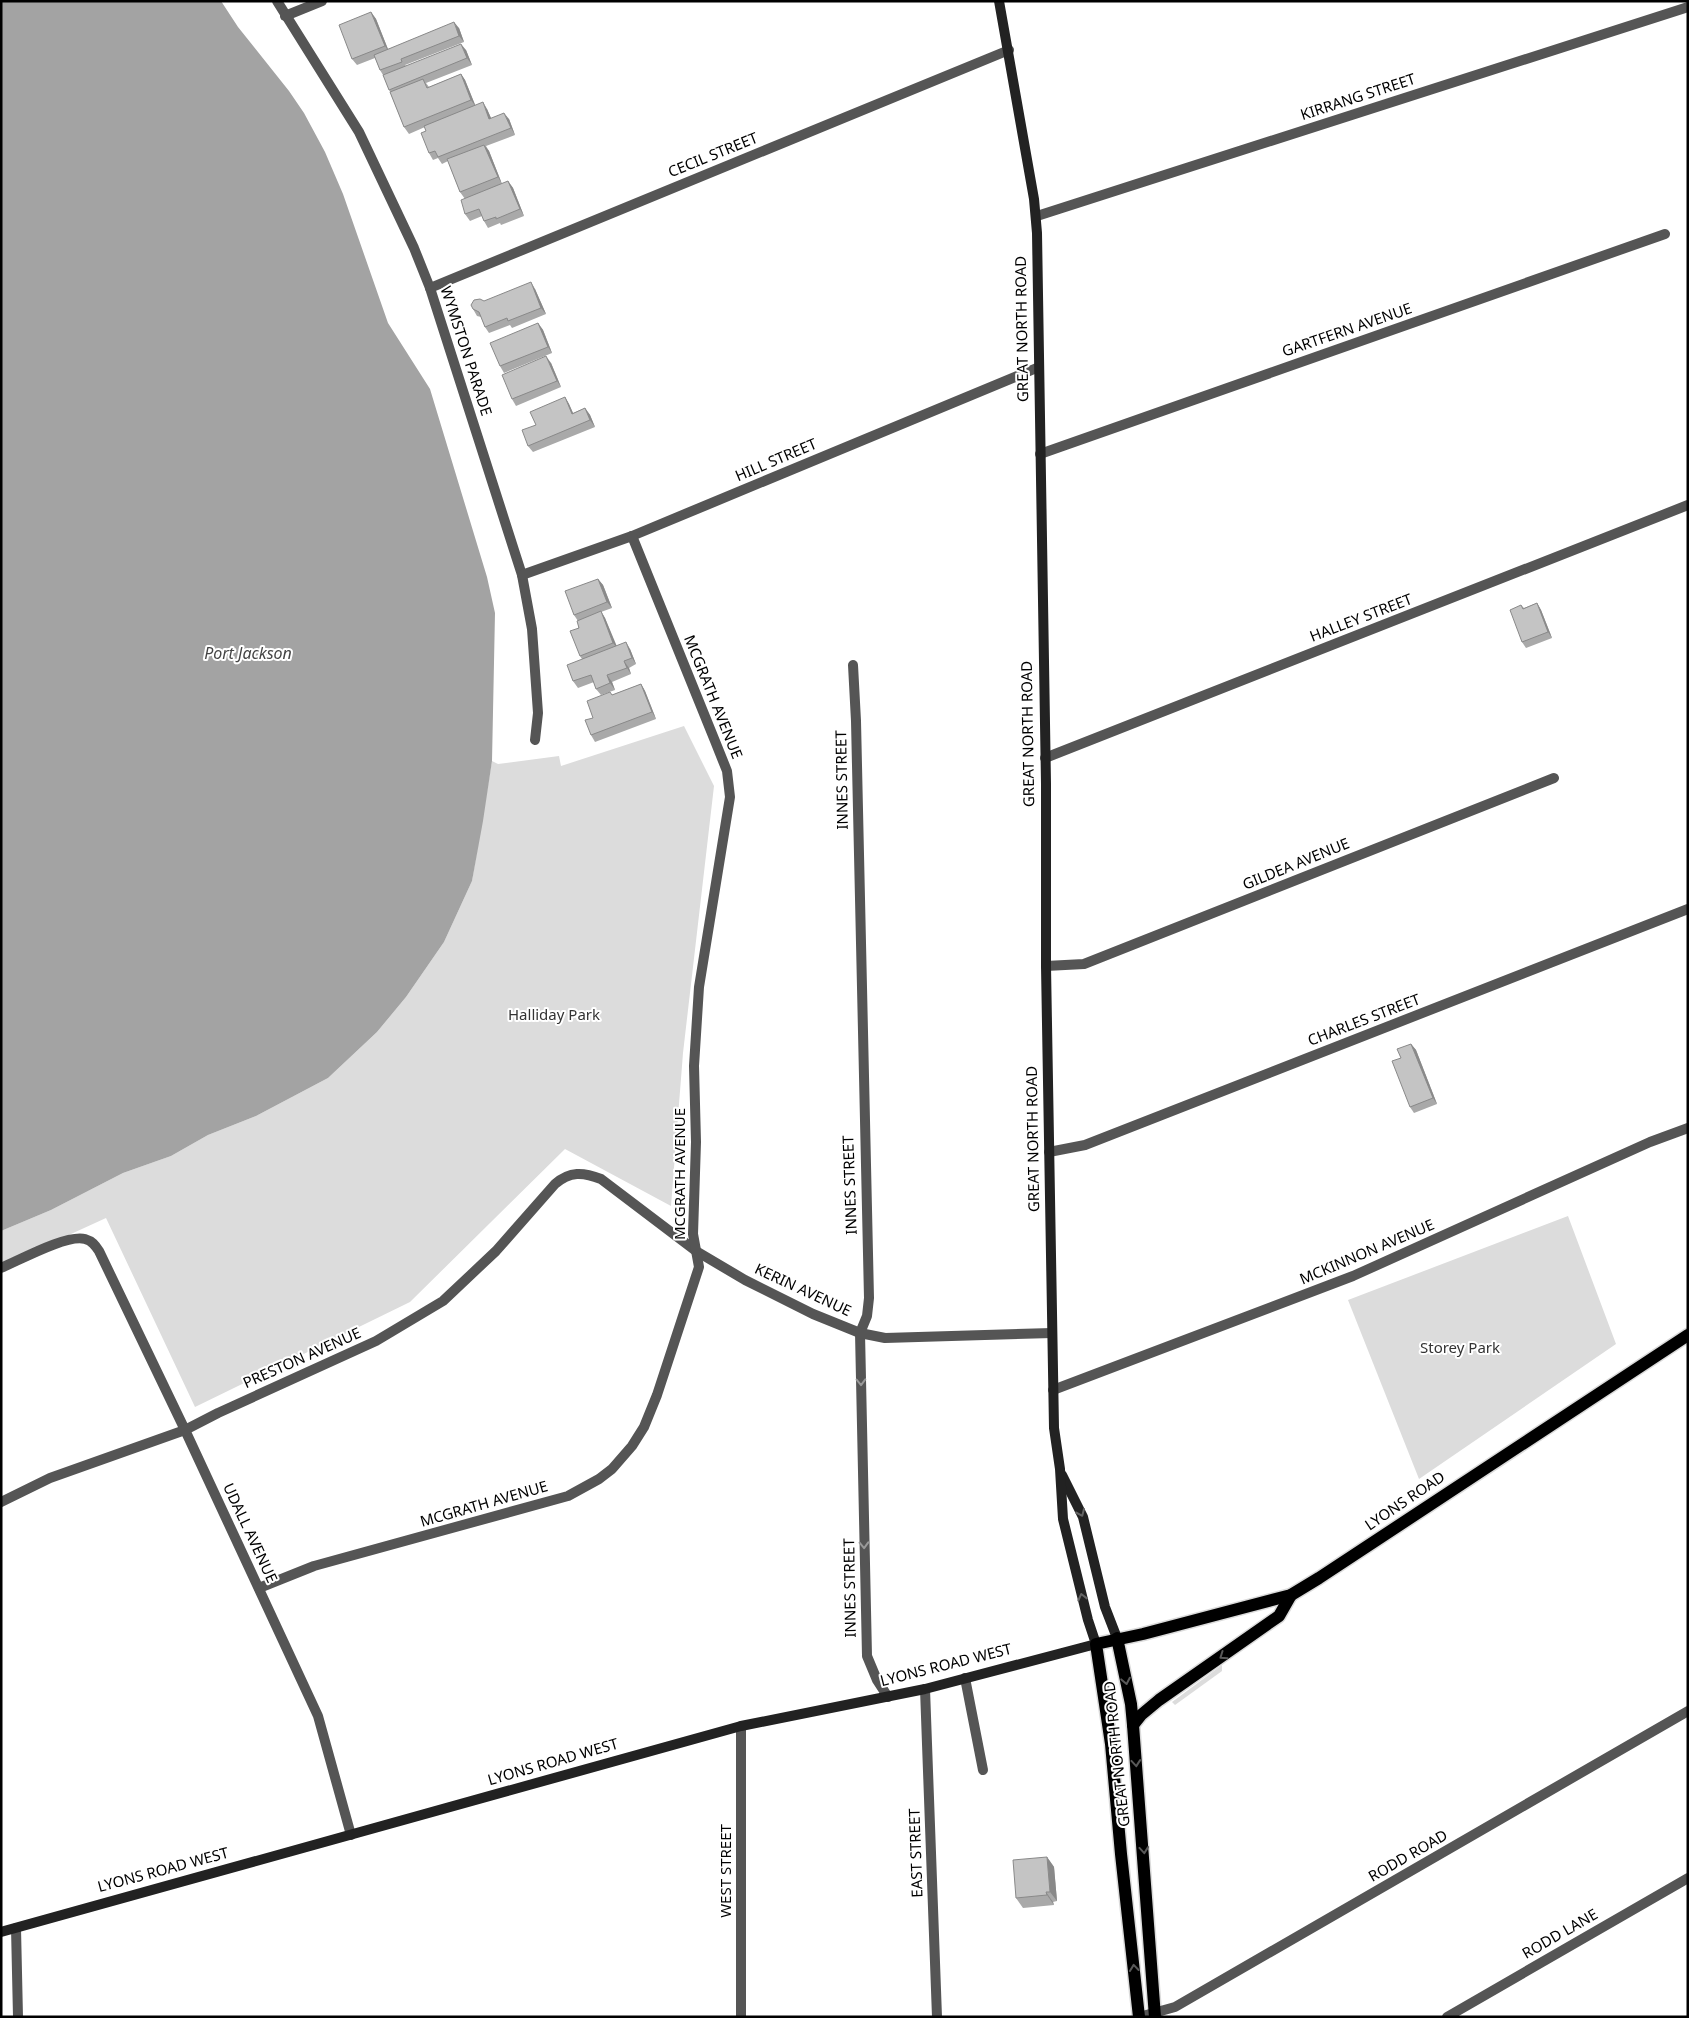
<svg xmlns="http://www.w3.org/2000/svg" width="1689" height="2018" viewBox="0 0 1689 2018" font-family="'Noto Sans',sans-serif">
  <rect width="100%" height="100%" fill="#fff"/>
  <g fill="#dcdcdc">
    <polygon points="684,726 714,786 683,1053 671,1206 565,1149 410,1302 195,1407 106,1218 1,1266 1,1231 51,1210 123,1173 171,1156 208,1135 256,1116 328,1078 377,1032 406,997 444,942 472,881 492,761 498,764 559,756 561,766"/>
    <polygon points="1568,1216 1616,1344 1419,1479 1348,1300"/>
    <polygon points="1222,1665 1222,1671 1175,1705 1172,1702"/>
  </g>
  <polygon fill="#a3a3a3" points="1,1 221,1 238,27 289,91 304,113 325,152 343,194 388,323 430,389 487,577 495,613 492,761 483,821 472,881 444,942 406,997 377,1032 328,1078 256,1116 208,1135 171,1156 123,1173 51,1210 1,1231"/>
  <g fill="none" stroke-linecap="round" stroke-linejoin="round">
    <g stroke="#dbdbdb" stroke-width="15">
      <g id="primary">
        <polyline points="1117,1638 1131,1704 1133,1725 1155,2017"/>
        <polyline points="1133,1725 1141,1715 1159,1700 1279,1616 1291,1595"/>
        <polyline points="1139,2017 1121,1854 1111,1744 1096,1644 1143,1634 1291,1595 1319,1578 1688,1335"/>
      </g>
    </g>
    <g stroke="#555" stroke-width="10">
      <polyline points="277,1 359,132 414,248 430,288 522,575 532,629 538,713 535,740"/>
      <polyline points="285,16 322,1"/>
      <polyline points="1037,216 1688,7"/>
      <polyline points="430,288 1009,50"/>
      <polyline points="1040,454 1665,234"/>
      <polyline points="522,575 632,536 1039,367"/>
      <polyline points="853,665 856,721 869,1298 867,1316 860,1333 867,1656 877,1680 888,1697"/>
      <polyline points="1045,758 1688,505"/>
      <polyline points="1046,966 1084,964 1554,778"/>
      <polyline points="1049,1152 1085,1145 1688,909"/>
      <path d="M1,1268C20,1260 67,1234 85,1239C92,1241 95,1245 99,1251L185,1430L318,1716L351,1835"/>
      <polyline points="1053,1390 1353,1276 1650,1142 1688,1128"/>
      <path d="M1,1502L50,1478L185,1430L218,1413L376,1341L443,1301L496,1251L555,1184C570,1171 583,1172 601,1179L696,1251L745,1280L813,1314L860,1333L885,1338L1052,1333"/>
      <polyline points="259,1588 314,1566 568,1496 599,1479 612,1469 632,1446 644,1427 657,1395 699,1267 693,1234 696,1142 694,1066 699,987 730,797 727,771 715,741 632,536"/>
      <polyline points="965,1678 983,1770"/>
      <polyline points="925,1689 937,2017"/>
      <polyline points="741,1726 741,2017"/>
      <polyline points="16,1928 18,2017"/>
      <polyline points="1139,2017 1175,2007 1688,1711"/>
      <polyline points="1447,2017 1688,1878"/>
    </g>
    <g stroke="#222" stroke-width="10">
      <polyline points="1062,1475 1083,1517 1105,1607 1117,1638"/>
      <polyline points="1,1932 741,1726 925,1689 1096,1644 1088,1620 1063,1519 1060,1469 1054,1428 1046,966 1046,784 1037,233 1034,199 999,1"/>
    </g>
    <use href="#primary" stroke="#000" stroke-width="12"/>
  </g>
  <g fill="#a9a9a9">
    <polygon points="371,12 376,19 388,49 459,28 464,42 405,65 406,66 466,50 472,65 426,83 429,87 461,74 465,80 475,105 487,109 491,118 509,119 515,135 486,146 489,151 502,184 508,181 513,188 524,216 501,225 500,223 488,228 484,221 482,216 470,221 465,214 465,199 460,192 448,161 442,164 438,158 433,160 429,153 426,131 425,127 409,134 404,127 390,92 383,75 380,70 375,58 357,65 352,59"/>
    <polygon points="535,289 546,314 512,328 510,325 489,333 485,327 481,317 477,316 473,309 484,301"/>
    <polygon points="538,323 543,330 552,353 504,373 500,366"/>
    <polygon points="551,363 561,387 516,406 512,399"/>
    <polygon points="565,397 569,404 573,413 585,408 590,415 595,427 533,452 528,446"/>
    <polygon points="598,579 603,585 612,608 601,612 605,618 616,646 630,649 636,664 629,668 631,674 612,682 615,690 601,695 596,689 594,682 578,688 573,681 582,659 580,656 578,621 574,615"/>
    <polygon points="1537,603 1541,610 1552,638 1526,648 1522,642 1521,605 1524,608"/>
    <polygon points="641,684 645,691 656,719 595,742 591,735 593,718 612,695"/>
    <polygon points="1411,1044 1416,1050 1437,1104 1414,1113 1410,1107"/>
    <polygon points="1047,1857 1054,1867 1057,1901 1053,1902 1054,1905 1023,1908 1016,1898"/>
  </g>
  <g fill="#898989">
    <polygon points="371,12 376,19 389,52 385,46"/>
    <polygon points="454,22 459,28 464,42 459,36"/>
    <polygon points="461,44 466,50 472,65 467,58"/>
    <polygon points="461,74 465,80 476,107 471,100"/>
    <polygon points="483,102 487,109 494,125 489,119"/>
    <polygon points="504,113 509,119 515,135 511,128"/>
    <polygon points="484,145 489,151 502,184 498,177"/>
    <polygon points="508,181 513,188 524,216 520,209"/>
    <polygon points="531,282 535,289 546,314 541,308"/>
    <polygon points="538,323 543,330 552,353 548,347"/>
    <polygon points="546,356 551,363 561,387 557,381"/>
    <polygon points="565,397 569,404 576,420 572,414"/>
    <polygon points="585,408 590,415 595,427 590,420"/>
    <polygon points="598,579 603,585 612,608 607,602"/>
    <polygon points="1537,603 1541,610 1552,638 1548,632"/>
    <polygon points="601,611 605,618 618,649 613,643"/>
    <polygon points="626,642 630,649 636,664 632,658"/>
    <polygon points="624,661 629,668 631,674 627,668"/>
    <polygon points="607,675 612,682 615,690 610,683"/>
    <polygon points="641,684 645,691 656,719 652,712"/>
    <polygon points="1411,1044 1416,1050 1437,1104 1433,1098"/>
    <polygon points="1047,1857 1054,1867 1057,1901 1050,1892"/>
    <polygon points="1046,1892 1053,1902 1054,1905 1047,1895"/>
  </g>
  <g fill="#c4c4c4" stroke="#898989">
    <polygon points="371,12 385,46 352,59 339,25"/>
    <polygon points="454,22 459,36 401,59 402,62 380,70 374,55"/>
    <polygon points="461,44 467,58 389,90 383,75"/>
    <polygon points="461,74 471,100 404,127 390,92 423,79 427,88"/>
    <polygon points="483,102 489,119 504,113 511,128 438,157 435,151 429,153 421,133 426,131 424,126"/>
    <polygon points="484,145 498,177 460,192 447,159"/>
    <polygon points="508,181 520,209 496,219 496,217 484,221 479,209 465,214 461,200"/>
    <polygon points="531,282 541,308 508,321 507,318 485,327 479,312 473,309 471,305 474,300 480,299 484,301"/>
    <polygon points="538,323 548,347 500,366 490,343"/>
    <polygon points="546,356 557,381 512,399 502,375"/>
    <polygon points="565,397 572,414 585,408 590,420 528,446 522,430 536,425 530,412"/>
    <polygon points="598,579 607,602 574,615 565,591"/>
    <polygon points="1537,603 1548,632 1522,642 1510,610 1521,605 1523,609"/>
    <polygon points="601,611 613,643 580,656 570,631 579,628 577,621"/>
    <polygon points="626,642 632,658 624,661 627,668 607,675 610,683 596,689 591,675 573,681 567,665"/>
    <polygon points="641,684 652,712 591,735 585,720 593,718 587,701 610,692 612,695"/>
    <polygon points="1411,1044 1433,1098 1410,1107 1392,1061 1401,1058 1397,1049"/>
    <polygon points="1047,1857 1050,1892 1046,1892 1047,1895 1016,1898 1013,1860"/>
  </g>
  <defs><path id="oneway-chevron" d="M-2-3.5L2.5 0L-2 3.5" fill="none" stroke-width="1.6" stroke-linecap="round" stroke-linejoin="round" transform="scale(1.25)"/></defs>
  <g stroke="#999">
    <use href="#oneway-chevron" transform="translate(861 1382) rotate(89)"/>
    <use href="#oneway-chevron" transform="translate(864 1545) rotate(88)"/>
  </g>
  <g stroke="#646464">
    <use href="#oneway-chevron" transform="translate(1081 1513) rotate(66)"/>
    <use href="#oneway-chevron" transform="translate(1082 1597) rotate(-104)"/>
  </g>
  <g stroke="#595959">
    <use href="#oneway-chevron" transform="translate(1223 1656) rotate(145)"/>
    <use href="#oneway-chevron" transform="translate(1126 1681) rotate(79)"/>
    <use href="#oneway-chevron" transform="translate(1136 1763) rotate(85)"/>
    <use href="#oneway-chevron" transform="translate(1144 1850) rotate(85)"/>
    <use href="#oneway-chevron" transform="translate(1134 1968) rotate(-96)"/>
  </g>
  <g text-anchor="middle" stroke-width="4" stroke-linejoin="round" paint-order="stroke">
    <g font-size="15" fill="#000" stroke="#fff">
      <text transform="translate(1358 97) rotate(-18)" y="5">KIRRANG STREET</text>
      <text transform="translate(713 155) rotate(-22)" y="5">CECIL STREET</text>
      <text transform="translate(1022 329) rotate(-91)" y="5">GREAT NORTH ROAD</text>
      <text transform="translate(1347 330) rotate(-19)" y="5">GARTFERN AVENUE</text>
      <text transform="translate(466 351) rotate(72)" y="5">WYMSTON PARADE</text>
      <text transform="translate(776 460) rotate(-23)" y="5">HILL STREET</text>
      <text transform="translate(1361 618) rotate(-21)" y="5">HALLEY STREET</text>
      <text transform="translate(713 697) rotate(68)" y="5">MCGRATH AVENUE</text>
      <text transform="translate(1028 734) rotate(-91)" y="5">GREAT NORTH ROAD</text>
      <text transform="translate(842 780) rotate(-91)" y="5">INNES STREET</text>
      <text transform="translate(1296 864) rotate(-22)" y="5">GILDEA AVENUE</text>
      <text transform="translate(1364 1020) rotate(-21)" y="5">CHARLES STREET</text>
      <text transform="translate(1033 1139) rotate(-91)" y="5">GREAT NORTH ROAD</text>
      <text transform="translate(680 1174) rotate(-90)" y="5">MCGRATH AVENUE</text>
      <text transform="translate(850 1185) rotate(-92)" y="5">INNES STREET</text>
      <text transform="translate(1367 1252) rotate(-23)" y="5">MCKINNON AVENUE</text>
      <text transform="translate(803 1290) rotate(25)" y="5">KERIN AVENUE</text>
      <text transform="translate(302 1358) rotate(-24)" y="5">PRESTON AVENUE</text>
      <text transform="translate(1405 1501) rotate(-34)" y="5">LYONS ROAD</text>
      <text transform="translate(484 1504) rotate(-16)" y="5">MCGRATH AVENUE</text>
      <text transform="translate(250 1533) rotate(65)" y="5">UDALL AVENUE</text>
      <text transform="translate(850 1588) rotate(-91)" y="5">INNES STREET</text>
      <text transform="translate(946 1665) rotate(-14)" y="5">LYONS ROAD WEST</text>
      <text transform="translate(1117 1754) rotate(-96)" y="5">GREAT NORTH ROAD</text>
      <text transform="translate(553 1762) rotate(-16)" y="5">LYONS ROAD WEST</text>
      <text transform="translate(916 1853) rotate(-92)" y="5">EAST STREET</text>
      <text transform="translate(1408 1856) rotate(-30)" y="5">RODD ROAD</text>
      <text transform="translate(163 1870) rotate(-15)" y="5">LYONS ROAD WEST</text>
      <text transform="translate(726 1871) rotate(-90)" y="5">WEST STREET</text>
      <text transform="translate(1560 1934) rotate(-30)" y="5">RODD LANE</text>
    </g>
    <g font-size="15" fill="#333" stroke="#fff">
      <text x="554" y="1020">Halliday Park</text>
      <text x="1460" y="1353">Storey Park</text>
    </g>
    <g font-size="16" font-style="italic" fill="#444" stroke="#fff">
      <text x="248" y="659">Port Jackson</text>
    </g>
  </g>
  <rect width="1689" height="2018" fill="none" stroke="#000000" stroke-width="5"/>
</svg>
